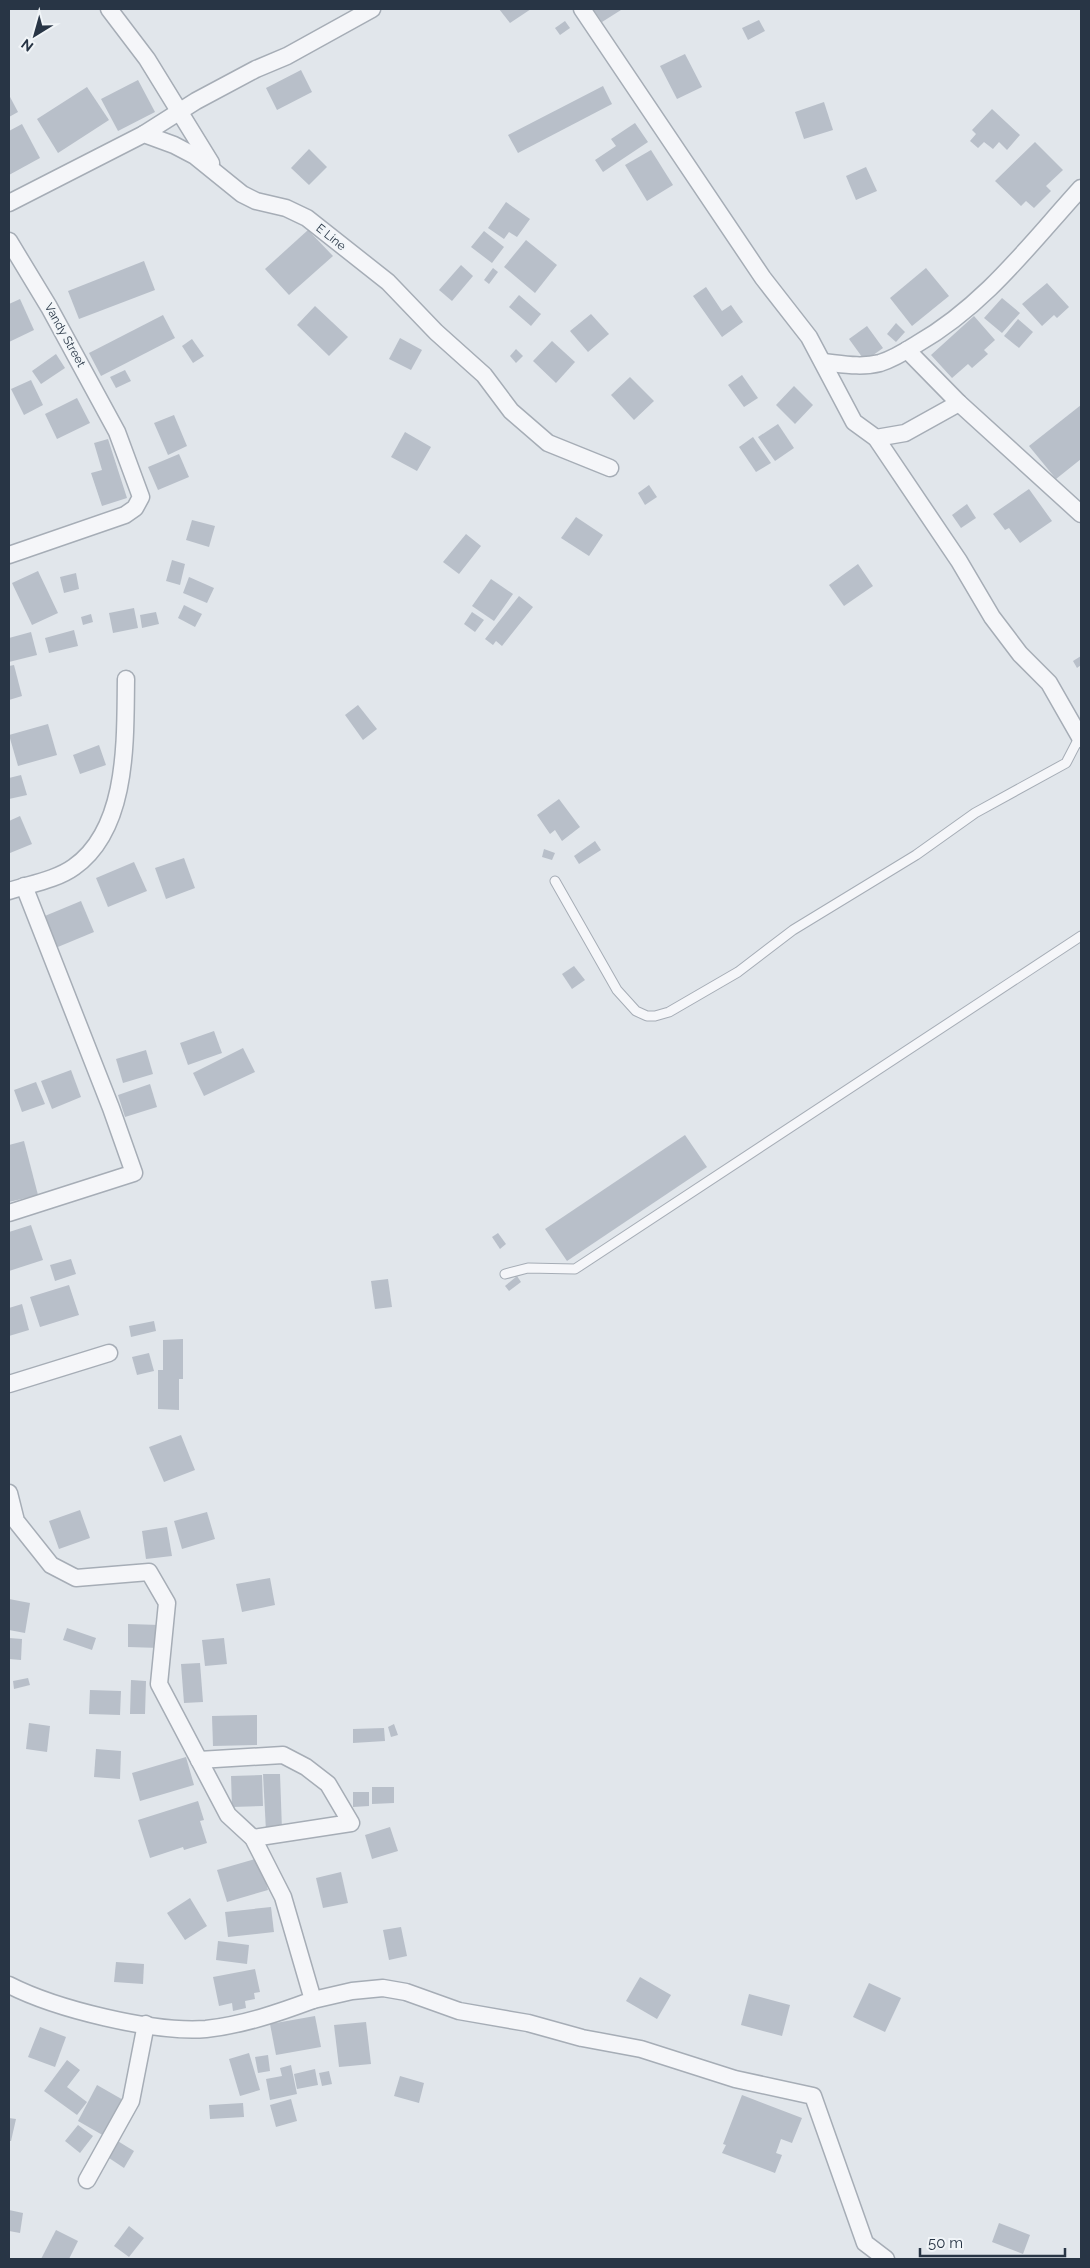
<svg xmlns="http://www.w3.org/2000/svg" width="1090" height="2268" viewBox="0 0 1090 2268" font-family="Raleway,sans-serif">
  <rect width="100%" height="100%" fill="#e1e6eb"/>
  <g fill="#b8bfc9">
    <polygon points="499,9 531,9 510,23"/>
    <polygon points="593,9 620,9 621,10 602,22"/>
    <polygon points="759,20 765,31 748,40 742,28"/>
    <polygon points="565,21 570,28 560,35 555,28"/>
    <polygon points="685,54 702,87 677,99 660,66"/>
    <polygon points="301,70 312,92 277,110 266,88"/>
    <polygon points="138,80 155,112 118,131 101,99"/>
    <polygon points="603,86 612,104 518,153 508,135"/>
    <polygon points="87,87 109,120 58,153 37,119"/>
    <polygon points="9,95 18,112 9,117"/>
    <polygon points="824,102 833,130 804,139 795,112"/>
    <polygon points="992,109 1020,135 1007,150 999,142 993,149 984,142 978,148 970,141 976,134 972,130"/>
    <polygon points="635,123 648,142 603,172 595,160 616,146 611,139"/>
    <polygon points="22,124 40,158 9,175 9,131"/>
    <polygon points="1035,142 1063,170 1046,186 1051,191 1034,208 1026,201 1021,206 995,181"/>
    <polygon points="309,149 327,167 309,185 291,168"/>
    <polygon points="651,150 673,185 647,201 625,165"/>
    <polygon points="866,167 877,191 856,200 846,176"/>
    <polygon points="506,202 530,219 517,237 509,232 504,239 488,228"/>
    <polygon points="308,230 333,256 289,295 265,269"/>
    <polygon points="484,231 504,247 492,263 471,247"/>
    <polygon points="526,240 557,265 535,293 504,267"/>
    <polygon points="144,261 155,290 79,319 68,291"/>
    <polygon points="461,265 473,276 452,301 439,290"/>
    <polygon points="493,268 498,272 489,284 484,280"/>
    <polygon points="926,268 949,296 912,326 890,298"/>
    <polygon points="1047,283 1069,307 1057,318 1054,315 1042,326 1022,304"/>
    <polygon points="706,287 722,311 731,305 743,322 722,337 693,296"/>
    <polygon points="519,295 541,314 531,326 509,307"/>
    <polygon points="1002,298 1020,313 1002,333 984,318"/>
    <polygon points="20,299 34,330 9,342 9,304"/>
    <polygon points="315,306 348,337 329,356 297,325"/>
    <polygon points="591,314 609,334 588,352 570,331"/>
    <polygon points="163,315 175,338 101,376 89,353"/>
    <polygon points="974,316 995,340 984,350 988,354 972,368 968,364 952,378 931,355"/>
    <polygon points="1018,319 1033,332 1019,348 1004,336"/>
    <polygon points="896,323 905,332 896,342 887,334"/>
    <polygon points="867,326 883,348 865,361 849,339"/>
    <polygon points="400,338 422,350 411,370 389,359"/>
    <polygon points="192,339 204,356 193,363 182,346"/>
    <polygon points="552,341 575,362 556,383 533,361"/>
    <polygon points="516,349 523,356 516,363 510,356"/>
    <polygon points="56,354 65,368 41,384 32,371"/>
    <polygon points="125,370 131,381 116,388 110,377"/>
    <polygon points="742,375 758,398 744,407 728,385"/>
    <polygon points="630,377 654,401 634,420 611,395"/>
    <polygon points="31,380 43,405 24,415 11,389"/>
    <polygon points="794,386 813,405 795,424 776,405"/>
    <polygon points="77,398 90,423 57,439 45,414"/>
    <polygon points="1081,405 1081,459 1056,479 1029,446"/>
    <polygon points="174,415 187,446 168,455 154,423"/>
    <polygon points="778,424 794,448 775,461 758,437"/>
    <polygon points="405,432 431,447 417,471 391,457"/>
    <polygon points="753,437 771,463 756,472 739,447"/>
    <polygon points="108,439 127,498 102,506 91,473 102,470 94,443"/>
    <polygon points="179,454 189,477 158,490 148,467"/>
    <polygon points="649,485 657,497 645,505 638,493"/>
    <polygon points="1029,489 1052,521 1020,543 1009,528 1005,530 993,514"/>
    <polygon points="967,504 976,518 961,528 952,515"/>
    <polygon points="576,517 603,535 589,556 561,538"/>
    <polygon points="192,520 215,526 209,547 186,540"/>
    <polygon points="466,534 481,546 459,574 443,562"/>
    <polygon points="172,560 185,564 180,585 166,581"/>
    <polygon points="858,564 873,586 844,606 829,585"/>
    <polygon points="38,571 58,613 32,625 12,583"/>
    <polygon points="76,573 79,589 64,593 60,577"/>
    <polygon points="189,577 214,588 207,603 183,593"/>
    <polygon points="491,579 513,594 494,621 472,606"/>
    <polygon points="519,596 533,607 502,646 496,641 493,645 485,639"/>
    <polygon points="184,605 202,614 195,627 178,618"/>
    <polygon points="134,608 138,628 113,633 109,613"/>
    <polygon points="156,612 159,624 142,628 140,615"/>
    <polygon points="472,612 484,620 475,632 464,624"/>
    <polygon points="91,614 93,622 83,625 81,617"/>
    <polygon points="74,630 78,646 49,653 45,638"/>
    <polygon points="31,632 37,655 9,662 9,638"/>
    <polygon points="1081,656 1081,665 1077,668 1073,661"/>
    <polygon points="14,665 22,696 9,700 9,666"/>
    <polygon points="358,705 377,729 363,740 345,715"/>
    <polygon points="48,724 57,755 18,766 9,735"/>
    <polygon points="99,745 106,765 80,774 73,755"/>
    <polygon points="21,775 27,795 9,799 9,778"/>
    <polygon points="559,799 580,827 562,841 555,830 550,834 537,815"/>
    <polygon points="20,816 32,844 10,853 9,821"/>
    <polygon points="595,841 601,850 579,864 574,856"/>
    <polygon points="544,849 555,853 552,860 542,857"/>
    <polygon points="184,858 195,888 166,899 155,868"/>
    <polygon points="134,862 147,891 108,907 96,878"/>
    <polygon points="81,901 94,932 53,949 40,918"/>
    <polygon points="574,966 585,980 572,989 562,974"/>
    <polygon points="214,1031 222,1053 188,1065 180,1043"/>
    <polygon points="243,1048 255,1072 204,1096 193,1073"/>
    <polygon points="146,1050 153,1074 123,1083 116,1059"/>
    <polygon points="71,1070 81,1097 52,1109 41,1081"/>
    <polygon points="36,1082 45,1104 22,1112 14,1090"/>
    <polygon points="150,1084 157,1107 125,1117 118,1095"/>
    <polygon points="685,1135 707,1167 567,1261 545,1229"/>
    <polygon points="24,1141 38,1195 9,1202 9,1145"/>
    <polygon points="31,1225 43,1260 9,1271 9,1232"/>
    <polygon points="498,1233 506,1244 500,1249 492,1237"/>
    <polygon points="71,1259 76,1274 55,1281 50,1265"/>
    <polygon points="517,1276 521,1282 509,1291 505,1286"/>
    <polygon points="388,1279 392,1307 375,1309 371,1281"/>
    <polygon points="69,1285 79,1315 40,1327 30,1297"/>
    <polygon points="22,1304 29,1330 9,1336 9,1308"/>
    <polygon points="154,1321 156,1331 131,1337 129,1326"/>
    <polygon points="183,1339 183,1379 179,1379 179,1410 158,1409 158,1370 163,1370 163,1340"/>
    <polygon points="149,1353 154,1371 137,1375 132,1357"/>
    <polygon points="181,1435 195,1470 164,1482 149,1447"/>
    <polygon points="80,1510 90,1538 59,1549 49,1521"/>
    <polygon points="207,1512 215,1539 182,1549 174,1521"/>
    <polygon points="167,1527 172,1556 146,1559 142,1531"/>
    <polygon points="270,1578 275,1605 242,1612 236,1584"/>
    <polygon points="9,1599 30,1603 25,1633 9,1630"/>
    <polygon points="128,1624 160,1625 160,1648 128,1647"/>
    <polygon points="67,1628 96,1638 92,1650 63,1640"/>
    <polygon points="9,1638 22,1639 21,1660 9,1659"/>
    <polygon points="224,1638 227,1664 205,1666 202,1640"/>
    <polygon points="200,1663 203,1702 184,1703 181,1664"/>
    <polygon points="28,1678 30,1685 14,1689 13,1681"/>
    <polygon points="131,1680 146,1681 145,1714 130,1714"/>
    <polygon points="90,1690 121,1691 120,1715 89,1714"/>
    <polygon points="257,1715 257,1745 213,1746 212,1716"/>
    <polygon points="29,1723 50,1726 47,1752 26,1749"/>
    <polygon points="394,1724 398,1735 391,1737 388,1727"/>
    <polygon points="384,1728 385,1741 353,1743 353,1729"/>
    <polygon points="96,1749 121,1751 120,1779 94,1777"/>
    <polygon points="186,1757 194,1785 140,1801 132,1773"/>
    <polygon points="263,1774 280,1774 282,1830 266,1831"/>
    <polygon points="262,1775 263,1806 232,1807 231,1776"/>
    <polygon points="372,1787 394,1787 394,1803 372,1804"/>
    <polygon points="353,1792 369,1792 369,1806 353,1807"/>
    <polygon points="198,1801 204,1820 200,1821 207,1843 184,1850 183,1847 150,1858 138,1820"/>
    <polygon points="390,1827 398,1851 372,1859 365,1835"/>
    <polygon points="259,1858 268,1890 227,1902 217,1870"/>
    <polygon points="341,1872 348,1903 323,1908 316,1878"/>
    <polygon points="190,1898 207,1926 185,1940 167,1913"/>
    <polygon points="271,1907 274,1932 228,1937 225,1912"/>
    <polygon points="401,1927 407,1956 389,1960 383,1930"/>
    <polygon points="218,1941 249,1945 247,1964 216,1960"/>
    <polygon points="116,1962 144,1964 143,1984 114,1982"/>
    <polygon points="255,1969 260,1992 254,1993 255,1999 245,2001 246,2008 233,2011 232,2003 219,2006 213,1977"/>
    <polygon points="640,1977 671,1995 657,2019 626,2001"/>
    <polygon points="869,1983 901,1998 885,2032 853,2017"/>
    <polygon points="749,1994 790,2005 782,2036 741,2025"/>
    <polygon points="315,2016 321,2047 276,2055 270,2024"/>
    <polygon points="366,2022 371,2064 339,2067 334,2025"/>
    <polygon points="40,2027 66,2037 55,2067 28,2057"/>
    <polygon points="249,2053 260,2090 240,2096 229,2059"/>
    <polygon points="268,2055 270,2071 258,2073 255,2057"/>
    <polygon points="67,2060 80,2070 67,2087 87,2102 77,2115 44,2091"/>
    <polygon points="291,2065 297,2094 270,2100 266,2079 282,2076 280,2068"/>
    <polygon points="315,2069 318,2085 297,2089 294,2074"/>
    <polygon points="329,2071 332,2084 322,2086 319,2073"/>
    <polygon points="400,2076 424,2083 419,2103 394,2096"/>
    <polygon points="97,2085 125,2101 106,2137 78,2121"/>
    <polygon points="742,2095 802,2118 792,2143 781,2139 776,2153 782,2155 775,2173 722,2153 726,2145 723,2144"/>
    <polygon points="291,2099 297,2121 276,2127 270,2105"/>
    <polygon points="243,2103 244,2117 210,2119 209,2105"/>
    <polygon points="9,2118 16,2119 11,2141 9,2141"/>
    <polygon points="78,2125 93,2136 80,2153 65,2141"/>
    <polygon points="116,2140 134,2151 124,2168 106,2156"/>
    <polygon points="9,2210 23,2213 20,2233 9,2231"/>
    <polygon points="999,2223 1030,2235 1023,2254 992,2242"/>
    <polygon points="129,2226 144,2238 129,2257 114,2246"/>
    <polygon points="56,2230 78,2241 69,2259 41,2259"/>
  </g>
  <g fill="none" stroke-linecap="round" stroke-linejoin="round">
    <g stroke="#a6adb6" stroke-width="11">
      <g id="lane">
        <polyline points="555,881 617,990 636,1011 647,1016 655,1016 669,1012 738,972 793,930 916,855 975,813 1066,763 1080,736"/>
        <polyline points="505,1274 528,1268 575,1269 1081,936"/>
      </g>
    </g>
    <g stroke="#a6adb6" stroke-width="19">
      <g id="street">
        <polyline points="109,9 147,59 211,163"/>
        <polyline points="582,9 763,278 809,337 854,422 876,438 959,561 992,617 1020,654 1049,683 1081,739"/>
        <polyline points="144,134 196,101 256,69 287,56 372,9"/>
        <polyline points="9,203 144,134 174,145 195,156 242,194 256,201 286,208 307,218 388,282 436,332 484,375 511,411 548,443 610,468"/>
        <polyline points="9,241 49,307 117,432 141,497 135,508 125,515 9,555"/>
        <polyline points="907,350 959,403 1081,514"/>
        <path d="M823,362C842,364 861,368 880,363C893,359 906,351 917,344C985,305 1030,244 1081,188"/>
        <polyline points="876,438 905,433 959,403"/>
        <path d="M9,891C30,884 56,880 74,867C129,828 125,739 126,679"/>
        <polyline points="9,1213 134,1173 111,1108 24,886"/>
        <polyline points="9,1384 109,1353"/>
        <path d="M9,1493L16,1521L51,1565L76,1578L149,1572L167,1603L159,1684L228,1815L253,1838L283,1897L313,2000C278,2013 243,2025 206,2029C153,2033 56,2009 9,1985"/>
        <polyline points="199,1760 283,1755 306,1767 328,1784 351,1823 253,1838"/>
        <polyline points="313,2000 352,1991 383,1988 406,1992 459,2011 528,2023 582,2038 641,2049 735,2079 813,2096 865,2243 886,2259"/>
        <polyline points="87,2180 131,2101 146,2024"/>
      </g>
    </g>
    <use href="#lane" stroke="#f5f6f9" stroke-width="9"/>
    <use href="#street" stroke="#f5f6f9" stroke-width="16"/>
  </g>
  <g text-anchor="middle" stroke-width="4" stroke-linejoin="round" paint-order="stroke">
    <g font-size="12" fill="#283545" stroke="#f1f5f8">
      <text transform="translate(331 237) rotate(39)" y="4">E Line</text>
      <text transform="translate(65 335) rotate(61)" y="4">Vandy Street</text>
    </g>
  </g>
  <rect width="1090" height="2268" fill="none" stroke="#283545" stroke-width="20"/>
  <g transform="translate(35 35) rotate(217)" stroke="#f1f5f8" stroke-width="4" paint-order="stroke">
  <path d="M0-4L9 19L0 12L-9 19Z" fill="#283545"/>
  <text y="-8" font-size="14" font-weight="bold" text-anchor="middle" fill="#283545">N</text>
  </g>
  <path d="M920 2248v8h145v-8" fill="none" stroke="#283545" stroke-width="2.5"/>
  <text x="928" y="2248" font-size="15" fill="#283545" stroke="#f1f5f8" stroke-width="4" paint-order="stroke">50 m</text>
</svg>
